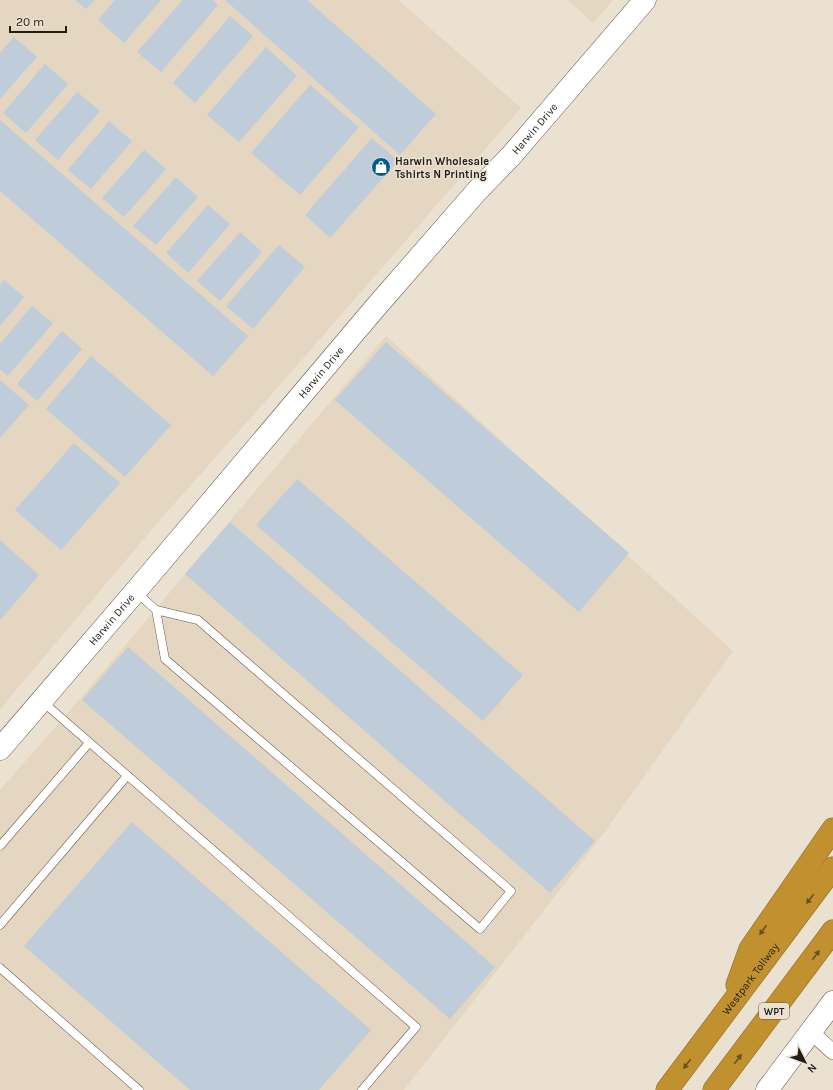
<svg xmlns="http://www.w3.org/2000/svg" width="833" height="1090" viewBox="0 0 833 1090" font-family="Karla,sans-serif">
  <rect width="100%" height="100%" fill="#eae1d1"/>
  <g fill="#e4d6c0">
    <polygon points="0,0 398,0 521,108 293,370 165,514 0,709"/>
    <polygon points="568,0 613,0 593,23"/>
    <polygon points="386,336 733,651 601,837 404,1090 0,1090 0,790 79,700"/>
  </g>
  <g fill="#becdd9">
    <polygon points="75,0 95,0 86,9"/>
    <polygon points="115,0 161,0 124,43 98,20"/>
    <polygon points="183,0 213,0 218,5 161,72 137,52"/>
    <polygon points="225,0 307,0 436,114 400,155"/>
    <polygon points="230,16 253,36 195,103 173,83"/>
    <polygon points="14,37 37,57 0,99 0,53"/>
    <polygon points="266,47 297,76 239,142 207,115"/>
    <polygon points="45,64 68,84 26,133 3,113"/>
    <polygon points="310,85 359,127 300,195 251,153"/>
    <polygon points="77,92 100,111 58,160 35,140"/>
    <polygon points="0,120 248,336 213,376 0,191"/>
    <polygon points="109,121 132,141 91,189 68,170"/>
    <polygon points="372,138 398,161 330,238 305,215"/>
    <polygon points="144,150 166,169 124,217 102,198"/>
    <polygon points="176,177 198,197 156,245 133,226"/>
    <polygon points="208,205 230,224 188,273 166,253"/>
    <polygon points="240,232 262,252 220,301 197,281"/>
    <polygon points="279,245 305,267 253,329 226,306"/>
    <polygon points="4,280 24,297 0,326 0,285"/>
    <polygon points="32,306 53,323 8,376 0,369 0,344"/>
    <polygon points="62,331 82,349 37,401 17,384"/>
    <polygon points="386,342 629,553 579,612 335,400"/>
    <polygon points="91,356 171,425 125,477 46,409"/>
    <polygon points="0,380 29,405 0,438"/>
    <polygon points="74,443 120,483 61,550 15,510"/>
    <polygon points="297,479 523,675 483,721 256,525"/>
    <polygon points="230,522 595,841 550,893 185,574"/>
    <polygon points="0,540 39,575 0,620"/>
    <polygon points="128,647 495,967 450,1019 82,700"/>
    <polygon points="132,822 371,1030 319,1090 190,1090 24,946"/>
  </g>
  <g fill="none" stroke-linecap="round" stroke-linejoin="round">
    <g stroke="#61594c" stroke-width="9">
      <g id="service">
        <polyline points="136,592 156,610 165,659 480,929 511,891 198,620 156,610"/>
        <polyline points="43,702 416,1027 362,1090"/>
        <polyline points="0,846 89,743"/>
        <polyline points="0,925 127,776"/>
        <polyline points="0,968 139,1090"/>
      </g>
    </g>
    <g stroke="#61594c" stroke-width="16">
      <polyline id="minor" points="811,1032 833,1052"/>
    </g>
    <g stroke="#61594c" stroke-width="23">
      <g id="secondary">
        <path id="s1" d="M0,749L135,592L375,308L477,191L510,157L645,0"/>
        <polyline points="767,1090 833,1002"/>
      </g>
    </g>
    <g stroke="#896827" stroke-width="23">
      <g id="motorway">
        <polyline points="737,985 750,949 833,829"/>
        <path id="s2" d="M667,1090L833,868"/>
        <polyline points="714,1090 833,931"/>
      </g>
    </g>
    <use href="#service" stroke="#fff" stroke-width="8"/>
    <use href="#minor" stroke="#fff" stroke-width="15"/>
    <use href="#secondary" stroke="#fff" stroke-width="22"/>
    <use href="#motorway" stroke="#c1902f" stroke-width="22"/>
  </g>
  <defs><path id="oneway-solid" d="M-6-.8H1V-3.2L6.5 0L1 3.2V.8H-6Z"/></defs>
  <g fill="#685122">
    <use href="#oneway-solid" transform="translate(810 899) rotate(127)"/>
    <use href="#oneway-solid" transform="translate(763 930) rotate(125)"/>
    <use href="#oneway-solid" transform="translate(816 955) rotate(-53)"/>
    <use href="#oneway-solid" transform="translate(738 1059) rotate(-53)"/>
    <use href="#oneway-solid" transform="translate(687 1064) rotate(127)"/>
  </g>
  <defs>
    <g id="shop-disc" transform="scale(1)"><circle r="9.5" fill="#035b8c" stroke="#eae1d1"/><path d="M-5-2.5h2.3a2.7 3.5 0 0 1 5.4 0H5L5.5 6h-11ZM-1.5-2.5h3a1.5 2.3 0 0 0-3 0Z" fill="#fff"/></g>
  </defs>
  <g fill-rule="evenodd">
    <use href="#shop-disc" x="381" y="167"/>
  </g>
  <g text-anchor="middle" stroke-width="3" stroke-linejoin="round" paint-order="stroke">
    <rect fill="#eae1d1" stroke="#5d584f" stroke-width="1" x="759" y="1003" width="30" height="16" rx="3"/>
    <g font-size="10" font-weight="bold" fill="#201d17">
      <text x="774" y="1015">WPT</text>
    </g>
    <g font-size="11" fill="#201d17" stroke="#eae1d1">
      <text dy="4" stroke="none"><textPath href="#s1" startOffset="819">Harwin Drive</textPath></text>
      <text dy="4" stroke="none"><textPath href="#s1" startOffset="495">Harwin Drive</textPath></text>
      <text dy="4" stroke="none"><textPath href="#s1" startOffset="171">Harwin Drive</textPath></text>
      <text dy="4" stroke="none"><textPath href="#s2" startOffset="139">Westpark Tollway</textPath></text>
    </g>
    <g font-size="11" font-weight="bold" fill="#201d17" stroke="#eae1d1" text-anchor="start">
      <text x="395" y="165">Harwin Wholesale<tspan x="395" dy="13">Tshirts N Printing</tspan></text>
    </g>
  </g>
  <g transform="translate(805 1062) rotate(132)" stroke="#eae1d1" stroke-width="3" paint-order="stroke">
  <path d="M0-3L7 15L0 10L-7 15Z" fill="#201d17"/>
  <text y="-6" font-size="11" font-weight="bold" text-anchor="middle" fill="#201d17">N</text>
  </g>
  <path d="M10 26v6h56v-6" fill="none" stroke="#201d17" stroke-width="2"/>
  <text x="16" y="26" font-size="12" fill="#201d17" stroke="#eae1d1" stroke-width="3" paint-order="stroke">20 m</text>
</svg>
